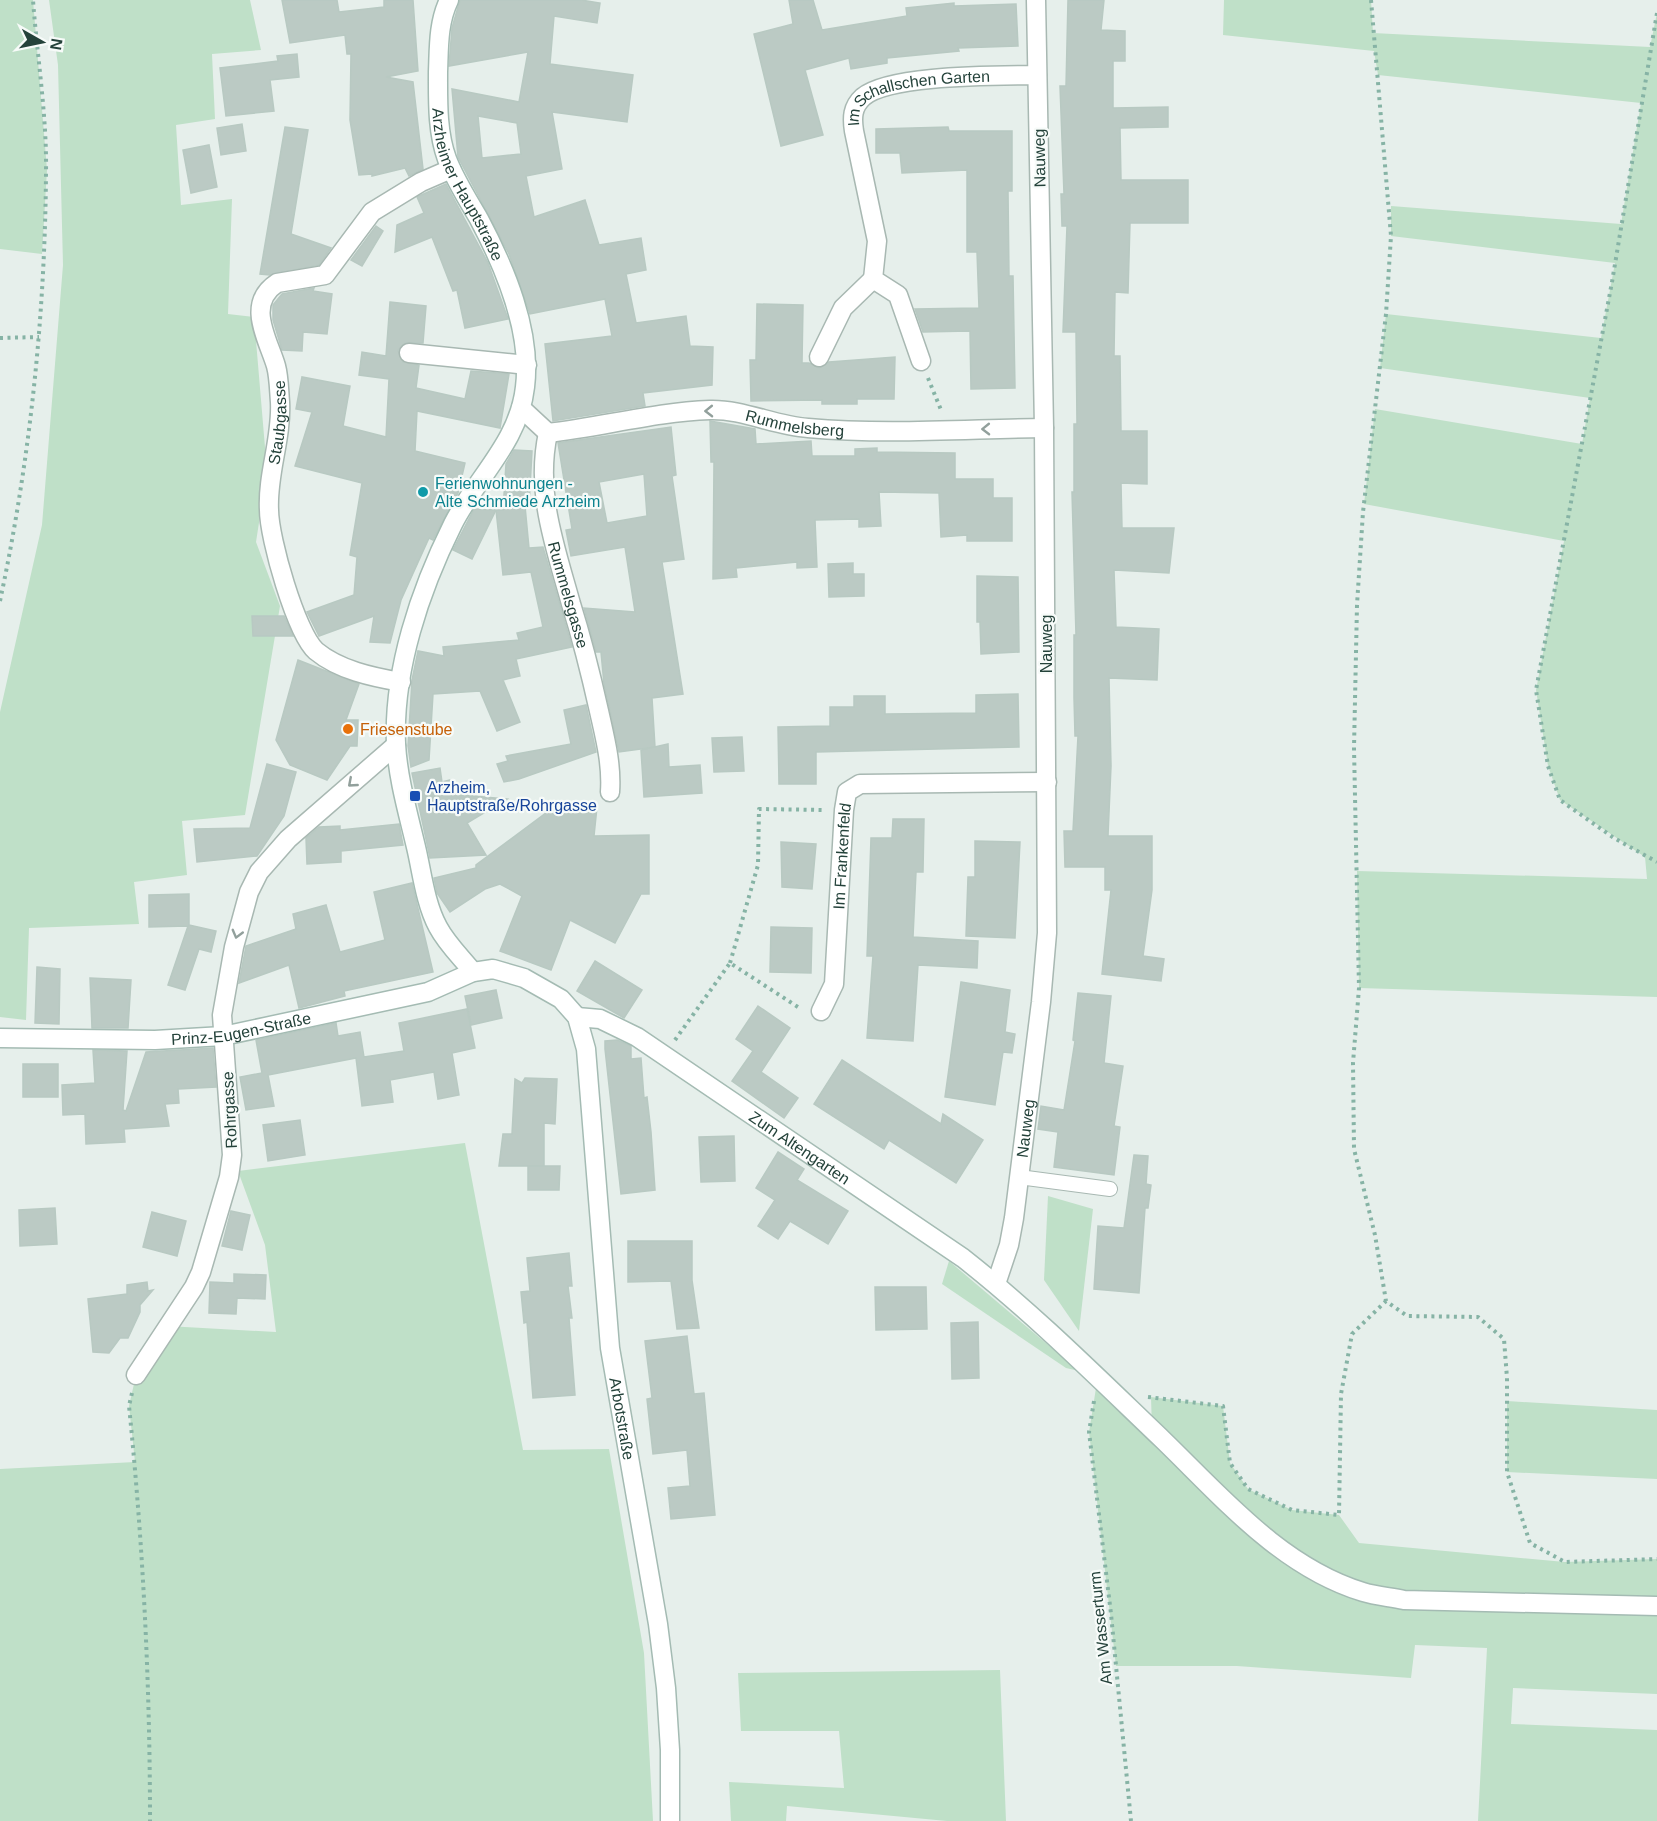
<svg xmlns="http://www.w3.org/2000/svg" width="1657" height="1821" viewBox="0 0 1657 1821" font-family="Arial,sans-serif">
  <rect width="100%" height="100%" fill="#e6efeb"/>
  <g fill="#bfe0c8">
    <polygon points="0,0 33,0 47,170 42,254 0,249"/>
    <polygon points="49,0 250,0 261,50 212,54 215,119 176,125 181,205 232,199 228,314 254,317 267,471 256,542 280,606 245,815 182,821 187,875 134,882 139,924 29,928 26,1020 0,1017 0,712 42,525 63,265 58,65"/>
    <polygon points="1224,0 1371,0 1373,33 1650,47 1657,13 1657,997 1359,988 1357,871 1647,879 1645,857 1560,800 1548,766 1536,690 1564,541 1364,504 1375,409 1582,444 1590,398 1380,368 1386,314 1601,338 1615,263 1391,236 1391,206 1621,224 1641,103 1378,75 1374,51 1223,35"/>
    <polygon points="465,1143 523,1450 609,1449 644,1653 653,1821 0,1821 0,1469 135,1462 129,1406 136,1375 167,1326 276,1332 265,1245 238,1171"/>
    <polygon points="1048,1196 1093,1209 1079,1331 1044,1280"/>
    <polygon points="949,1261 1079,1371 1066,1368 942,1284"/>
    <polygon points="1096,1388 1152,1429 1151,1397 1223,1406 1230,1463 1248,1489 1292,1510 1339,1515 1359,1543 1565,1562 1657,1559 1657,1694 1513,1688 1511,1724 1657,1730 1657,1821 1478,1821 1487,1648 1415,1645 1411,1678 1237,1666 1116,1666 1089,1432"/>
    <polygon points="1507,1401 1657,1410 1657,1479 1507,1472"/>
    <polygon points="1000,1670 1006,1821 947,1821 787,1806 786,1821 731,1821 729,1782 844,1788 839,1731 741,1731 738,1673"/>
  </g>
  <g fill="#bbcac4" stroke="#b8c9c2" stroke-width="1.5" fill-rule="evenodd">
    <polygon points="282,0 337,0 339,12 384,7 384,0 413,0 418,71 386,77 413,82 423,169 409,176 405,168 372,176 372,174 359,175 350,120 351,54 347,54 345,35 290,43"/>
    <path d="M460,0H581L600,3L597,23L554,16L550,64L633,75L627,122L552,112L562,169L526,176L534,217L585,200L599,245L641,238L646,270L626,274L636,323L686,316L690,346L713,347L712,385L643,393L645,406L553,421L545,344L612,336L605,299L530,314L509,254L458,157L452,89L519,102L528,52L449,66L452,28ZM478,116L517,123L521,154L482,158Z"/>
    <polygon points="789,0 813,0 822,30 907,16 906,8 954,3 954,6 1016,4 1018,46 958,48 959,51 887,58 887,63 851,69 849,58 805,70 823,135 781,146 754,34 793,24"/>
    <polygon points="1068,0 1104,0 1101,30 1125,31 1125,61 1113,61 1113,108 1168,107 1168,127 1120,128 1121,180 1188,180 1188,223 1130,223 1128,293 1115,292 1114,356 1120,356 1121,431 1147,431 1147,484 1121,483 1122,528 1174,528 1169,573 1114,570 1116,627 1159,629 1157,680 1109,678 1111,766 1108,836 1152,836 1152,890 1143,956 1164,959 1161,981 1102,974 1111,890 1105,890 1105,867 1065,867 1064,831 1073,831 1078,736 1075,736 1074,698 1074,635 1076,635 1072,492 1074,492 1074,424 1077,424 1076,332 1063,332 1067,226 1062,226 1061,194 1064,194 1060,86 1066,86"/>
    <polygon points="297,54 299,77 270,80 274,111 226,116 220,68 278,61 277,56"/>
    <polygon points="242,124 246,151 221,155 217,128"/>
    <polygon points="285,127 308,130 291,234 331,248 319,265 270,275 260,274"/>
    <polygon points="948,127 949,131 1012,131 1012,191 1008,191 1009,276 1013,276 1015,388 971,389 970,331 923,332 915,309 979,308 977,252 967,252 967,170 902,173 900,153 876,153 876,129"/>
    <polygon points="209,145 217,187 191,193 183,150"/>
    <polygon points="446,184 488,263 508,319 465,328 457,290 453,291 432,237 395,252 397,225 424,213 417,197"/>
    <polygon points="376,226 383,231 362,266 351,260"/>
    <polygon points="314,288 313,291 332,294 327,334 303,332 302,351 282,350 273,320 273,305 282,294"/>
    <polygon points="390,302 426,306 423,343 405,343 398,351 403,362 419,365 416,388 465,399 471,371 509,374 500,428 417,411 415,451 465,463 458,493 433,540 429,538 401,600 390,643 370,642 374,616 319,636 307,612 354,595 357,557 350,555 362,483 295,466 312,412 296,409 302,377 350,386 343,426 386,437 389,379 359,375 362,352 386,356"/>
    <polygon points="757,304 803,305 802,363 809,363 819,368 829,362 895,357 894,399 857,399 857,404 822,404 822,400 751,401 750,360 756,360"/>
    <polygon points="710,421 755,429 756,444 811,441 812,456 855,456 855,449 877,448 877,452 955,453 955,479 993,479 993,498 1012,498 1012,541 967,541 967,535 941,537 939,493 879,492 881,526 859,527 859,519 815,520 817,567 797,568 797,562 736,568 737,577 713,579 714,462 711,462"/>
    <path d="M671,427L676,475L672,476L684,559L662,562L683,694L652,698L655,747L619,752L604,684L601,652H596L584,608L635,612L625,547L571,556L566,530L572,529L558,443ZM644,474L647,516L607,523L599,482Z"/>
    <polygon points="514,450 532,451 529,506 525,506 529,548 543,547 572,647 516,659 520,676 503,680 520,722 497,731 480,691 433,694 429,760 411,767 408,746 412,680 418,651 444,656 443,647 519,640 517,633 543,627 531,572 503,575 496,510 503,510 506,464"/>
    <polygon points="474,509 496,510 472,559 453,550"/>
    <polygon points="853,563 853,574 864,574 864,596 829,597 828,564"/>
    <polygon points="977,576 1018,577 1019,652 981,654 980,622 977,622"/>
    <polygon points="252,616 284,616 293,636 253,636"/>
    <polygon points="298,660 359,684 346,720 358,720 357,746 350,746 327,780 290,765 276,740"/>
    <polygon points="1018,694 1019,747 816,752 816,784 779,784 778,727 830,726 830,707 854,707 854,696 885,696 885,714 976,713 976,695"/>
    <polygon points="586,705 596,752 519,779 504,782 497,764 508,761 506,756 571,744 564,710"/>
    <polygon points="742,737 744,771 714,772 712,738"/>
    <polygon points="668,744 669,767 700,765 702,793 644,797 641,750"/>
    <polygon points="267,764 296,772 284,816 257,856 197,862 194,829 250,828"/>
    <polygon points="440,768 442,782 450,780 451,794 507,799 467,823 486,855 430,858 412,773"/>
    <polygon points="558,804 597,807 594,836 649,835 649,894 641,894 615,943 570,920 551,970 500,951 522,896 500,884 485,889 450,912 437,893 434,878 476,868 476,865"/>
    <polygon points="893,819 924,819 923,872 916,872 913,937 978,941 977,968 918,965 913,1041 867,1038 873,956 867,956 871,838 892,838"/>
    <polygon points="399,824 403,845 341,851 341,862 307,864 306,838 319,827 340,826 340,830"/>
    <polygon points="975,841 1020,842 1015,938 966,936 968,877 975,877"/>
    <polygon points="781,842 816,844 812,889 782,887"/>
    <polygon points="412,883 433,972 344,991 345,996 299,1008 289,965 239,983 246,946 296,929 293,914 326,905 340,952 385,940 374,892"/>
    <polygon points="189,894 189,925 216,931 211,952 199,949 185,990 168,985 188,926 149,927 149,895"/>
    <polygon points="771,927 812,928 811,973 770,972"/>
    <polygon points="595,961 642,990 624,1018 577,991"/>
    <polygon points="37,967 60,969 59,1024 35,1023"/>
    <polygon points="90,978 131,980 128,1028 92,1028"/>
    <polygon points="961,982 1010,990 1005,1032 1015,1034 1012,1053 1003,1052 995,1105 945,1097"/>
    <polygon points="496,990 502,1018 471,1025 465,996"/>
    <polygon points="1078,993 1111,996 1104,1063 1123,1066 1114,1126 1120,1127 1114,1175 1054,1167 1058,1132 1038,1129 1041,1106 1064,1110 1075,1041 1073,1040"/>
    <polygon points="758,1006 790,1028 761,1072 798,1098 784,1118 732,1081 753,1051 736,1039"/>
    <polygon points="467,1009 475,1048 452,1053 459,1095 438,1099 434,1072 390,1080 393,1102 362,1106 356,1058 268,1075 274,1106 246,1110 240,1077 262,1073 256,1040 336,1023 338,1036 360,1032 364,1057 404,1051 399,1023"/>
    <polygon points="617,1040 631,1046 631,1059 641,1058 644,1098 647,1097 651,1132 655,1190 621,1194 605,1049 605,1041"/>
    <polygon points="213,1048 216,1087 178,1089 179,1103 165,1104 169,1126 124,1129 125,1142 86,1144 85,1114 63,1115 62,1085 95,1083 93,1050 127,1051 123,1110 126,1111 146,1052"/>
    <polygon points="842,1060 941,1124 943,1114 983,1140 956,1183 889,1140 884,1149 814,1104"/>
    <rect x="23" y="1064" width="35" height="33"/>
    <polygon points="525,1078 557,1079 555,1124 544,1123 544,1166 499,1166 503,1134 512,1134 515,1079 522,1083"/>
    <polygon points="300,1120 305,1155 268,1161 263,1125"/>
    <polygon points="734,1136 735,1181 701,1182 699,1137"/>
    <polygon points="778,1152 804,1169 797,1180 848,1211 828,1244 790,1221 778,1239 758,1226 775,1200 756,1188"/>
    <polygon points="1134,1155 1148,1156 1146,1184 1151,1185 1148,1208 1145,1208 1139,1293 1094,1289 1098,1226 1124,1228"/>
    <polygon points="528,1166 560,1166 559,1190 528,1190"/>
    <polygon points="55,1208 57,1244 20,1246 19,1210"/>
    <polygon points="231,1211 250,1215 242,1250 222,1246"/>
    <polygon points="152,1212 186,1221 177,1256 143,1247"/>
    <polygon points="628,1241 692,1241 692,1280 699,1328 677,1329 671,1281 628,1282"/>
    <polygon points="569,1253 572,1286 568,1286 572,1318 569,1318 575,1395 533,1398 527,1322 524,1323 521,1292 530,1291 527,1258"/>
    <polygon points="234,1274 266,1275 265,1299 237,1298 236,1314 209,1313 210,1282 234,1283"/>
    <polygon points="147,1282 148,1291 153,1290 140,1305 140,1312 128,1338 120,1338 109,1353 93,1352 88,1299 127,1294 127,1285"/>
    <polygon points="875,1287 926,1287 927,1329 876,1330"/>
    <polygon points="978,1322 979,1378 952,1379 951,1323"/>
    <polygon points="687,1336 694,1394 704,1393 715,1515 671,1519 668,1488 690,1486 687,1450 653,1454 647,1399 652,1398 645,1341"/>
  </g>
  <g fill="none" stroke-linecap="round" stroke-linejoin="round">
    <g stroke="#a8b8b2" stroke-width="16">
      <polyline id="lane" points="1019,1177 1110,1189"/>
    </g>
    <g stroke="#a8b8b2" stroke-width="21">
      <g id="street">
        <polyline points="409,353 527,365"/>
        <polyline points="819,357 843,308 873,279"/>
        <path id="s1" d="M921,361L898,295L873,279L877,241L854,131C852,118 852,107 863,97C890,74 1000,76 1037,75"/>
        <polyline points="521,408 548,433"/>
        <path id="s2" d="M548,433C602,427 655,412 710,410C743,409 775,426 808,428C886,435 966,429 1044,428"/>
        <path id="s3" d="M548,433C535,493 555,546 571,604C582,639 591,675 599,711C605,738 612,764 610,792"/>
        <path id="s4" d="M401,682C372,677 339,670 316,651C296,633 269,538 269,510C267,474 282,439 280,402C279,390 279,377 276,366C268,339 245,304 277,283L325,275L372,212L421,182L451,169"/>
        <path id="s5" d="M821,1011L834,984L844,810L847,792L860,784L1047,782"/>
        <path id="s6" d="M996,1284L1009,1245L1014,1218L1041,1002L1047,933L1044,428L1036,0"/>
        <polyline points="136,1375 194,1287 201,1272 229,1177 232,1155 222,1015 234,947 249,892 259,872 288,839 396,745"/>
      </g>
    </g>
    <g stroke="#a4bbb3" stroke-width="21">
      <g id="secondary">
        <path id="s7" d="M449,0C438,23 439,47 438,72C438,100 437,132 447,159C455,180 468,200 479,219C505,268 532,331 525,387C519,442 476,478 453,524C420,590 393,670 396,744C398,779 408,813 416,847C422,872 425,903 438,927C447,944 461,957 473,972"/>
        <path id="s8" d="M577,1017L600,1019L637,1037L963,1258C1033,1313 1097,1377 1162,1439C1222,1497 1281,1567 1363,1592C1376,1596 1390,1597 1404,1600L1657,1606"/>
        <path id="s9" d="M0,1038L155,1040L223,1036L428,992L473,972L493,969L524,978L561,999L577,1017L586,1049L610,1348L658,1624L666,1688L670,1750V1821"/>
      </g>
    </g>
    <g stroke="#86b3a5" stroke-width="4" stroke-dasharray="3 4.5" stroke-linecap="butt">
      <polyline points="1371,0 1391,236 1386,314 1363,512 1357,605 1354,748 1359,988 1353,1063 1354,1149 1375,1235 1386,1301 1407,1316 1478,1317 1504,1339 1507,1378 1507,1472 1530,1543 1565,1562 1657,1559"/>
      <polyline points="1657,13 1612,282 1536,690 1548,766 1560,800 1614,838 1657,862"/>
      <polyline points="0,338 39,337"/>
      <polyline points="928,378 941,410"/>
      <path d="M0,601C30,460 45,316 46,172C47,117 37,55 33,0"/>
      <polyline points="730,963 758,865 759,809 825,810"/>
      <polyline points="675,1040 730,963 801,1009"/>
      <path d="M132,1393L129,1406C143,1544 150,1682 150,1821"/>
      <polyline points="1148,1397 1223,1406 1230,1463 1248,1489 1292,1510 1339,1515 1341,1394 1352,1334 1386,1301"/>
      <polyline points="1094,1401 1089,1432 1111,1614 1131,1821"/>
    </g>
    <use href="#lane" stroke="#fff" stroke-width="14"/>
    <use href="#street" stroke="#fff" stroke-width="18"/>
    <use href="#secondary" stroke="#fff" stroke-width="18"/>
  </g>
  <defs><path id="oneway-chevron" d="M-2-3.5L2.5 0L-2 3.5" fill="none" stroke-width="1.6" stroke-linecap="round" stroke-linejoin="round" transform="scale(1.5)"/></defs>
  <g stroke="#92a09c">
    <use href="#oneway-chevron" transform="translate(709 411) rotate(179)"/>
    <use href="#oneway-chevron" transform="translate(986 429) rotate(179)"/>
    <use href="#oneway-chevron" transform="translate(352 783) rotate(139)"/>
    <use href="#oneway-chevron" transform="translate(237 934) rotate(105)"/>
  </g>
  <circle fill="#0f9aa8" stroke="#f7fbf9" stroke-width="2" cx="423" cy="492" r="6"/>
  <circle fill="#e8710a" stroke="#f7fbf9" stroke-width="2" cx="348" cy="729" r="6"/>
  <rect fill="#1a4fb4" stroke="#f7fbf9" stroke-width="2" x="409" y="790" width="12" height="12" rx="3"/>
  <g text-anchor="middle" stroke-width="4.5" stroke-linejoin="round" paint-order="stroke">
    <g font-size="16" fill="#24423a" stroke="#f7fbf9">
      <text dy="6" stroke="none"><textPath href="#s1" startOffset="336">Im Schallschen Garten</textPath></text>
      <text transform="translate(1039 158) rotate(-91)" y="6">Nauweg</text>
      <text dy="6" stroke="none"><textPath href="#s7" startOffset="192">Arzheimer Hauptstraße</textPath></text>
      <text dy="6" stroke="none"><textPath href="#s2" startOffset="250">Rummelsberg</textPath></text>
      <text dy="6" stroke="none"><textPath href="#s4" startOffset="330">Staubgasse</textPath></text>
      <text dy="6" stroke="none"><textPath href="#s3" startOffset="165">Rummelsgasse</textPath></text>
      <text transform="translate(1046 644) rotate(-90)" y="6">Nauweg</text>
      <text dy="6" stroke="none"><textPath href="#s5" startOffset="158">Im Frankenfeld</textPath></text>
      <text dy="6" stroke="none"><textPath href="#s9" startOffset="242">Prinz-Eugen-Straße</textPath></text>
      <text transform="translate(229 1110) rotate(-93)" y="6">Rohrgasse</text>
      <text dy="6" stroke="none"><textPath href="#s6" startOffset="159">Nauweg</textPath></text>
      <text dy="6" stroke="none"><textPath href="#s8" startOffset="261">Zum Altengarten</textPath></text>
      <text dy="6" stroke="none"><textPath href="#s9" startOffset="1006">Arbotstraße</textPath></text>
      <text transform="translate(1100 1628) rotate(-96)" y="6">Am Wasserturm</text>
    </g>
    <g font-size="16" fill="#0d838f" stroke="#f7fbf9" text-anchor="start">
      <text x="435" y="489">Ferienwohnungen -<tspan x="435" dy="18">Alte Schmiede Arzheim</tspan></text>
    </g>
    <g font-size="16" fill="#c56008" stroke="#f7fbf9" text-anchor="start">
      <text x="360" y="735">Friesenstube</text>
    </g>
    <g font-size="16" fill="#164399" stroke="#f7fbf9" text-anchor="start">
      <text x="427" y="793">Arzheim,<tspan x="427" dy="18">Hauptstraße/Rohrgasse</tspan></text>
    </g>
  </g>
  <g transform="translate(42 42) rotate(99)" stroke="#f7fbf9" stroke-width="4.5" paint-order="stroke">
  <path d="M0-4.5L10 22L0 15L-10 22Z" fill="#24423a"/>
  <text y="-9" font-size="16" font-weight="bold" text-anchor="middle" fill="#24423a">N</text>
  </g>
</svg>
